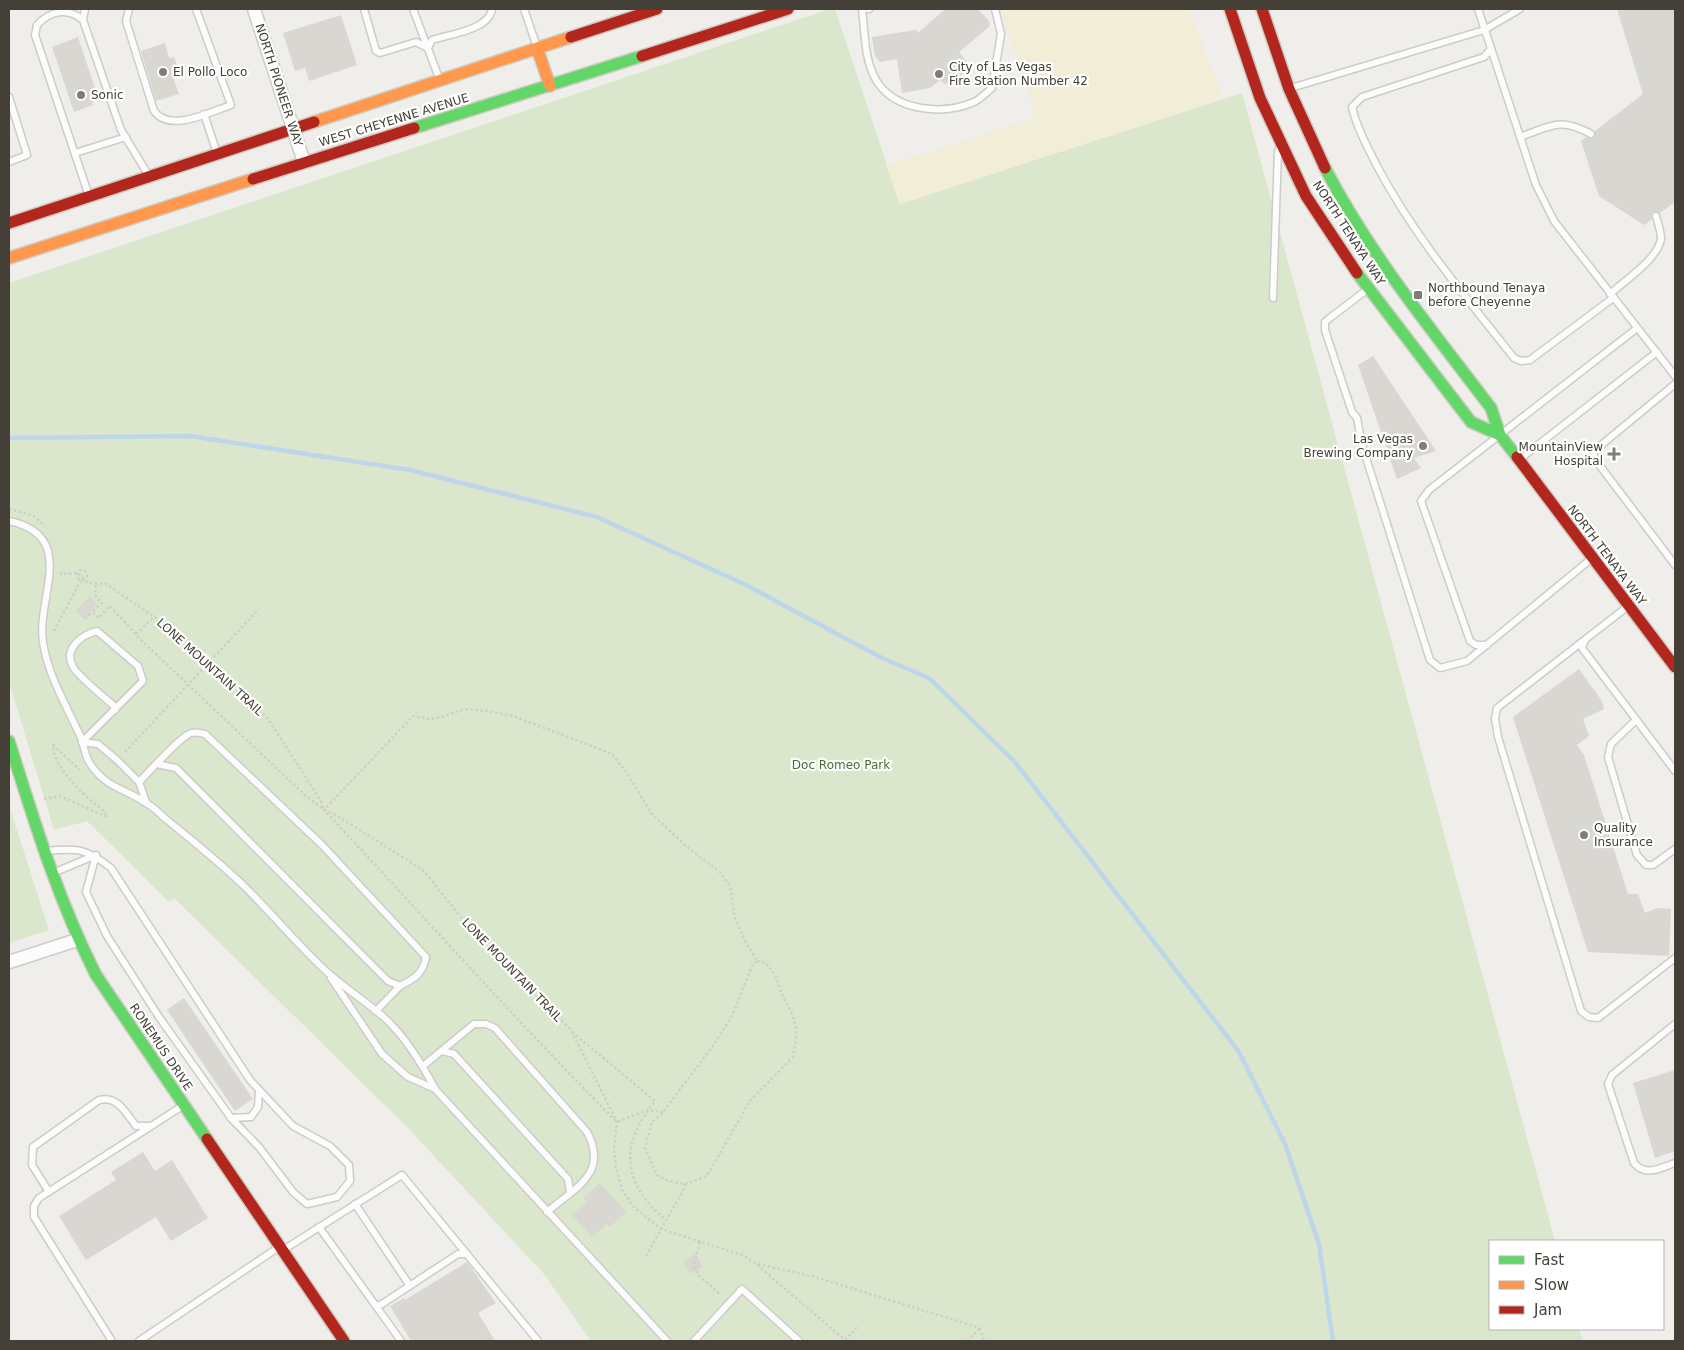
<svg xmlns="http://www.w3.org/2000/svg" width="1684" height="1350" viewBox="0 0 1684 1350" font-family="'DejaVu Sans',sans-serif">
  <rect width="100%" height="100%" fill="#efeeea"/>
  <g fill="#dbe7cc">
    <polygon points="830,9 835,9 900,204 1242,93 1555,1241 1490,1241 1490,1329 1579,1329 1583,1341 591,1341 544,1274 406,1126 174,898 169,902 87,821 54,830 9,682 9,283"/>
    <polygon points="9,805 49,930 9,943"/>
  </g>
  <polygon fill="#f1edd6" points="1001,9 1189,9 1223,98 900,204 886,166 1036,117"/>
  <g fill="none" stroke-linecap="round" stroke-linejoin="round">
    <polyline stroke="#bed6e9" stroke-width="4.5" points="9,438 190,436 410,470 597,517 746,585 882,658 929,678 1015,762 1239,1052 1285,1144 1319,1244 1333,1341"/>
  </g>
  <g fill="#d9d7d2">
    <polygon points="953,9 978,9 989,21 990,26 959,52 971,67 952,83 944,84 940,80 930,88 902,93 897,59 880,62 875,56 872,37 916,30 918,33 944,10"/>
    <polygon points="1617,9 1675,9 1675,202 1660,213 1653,212 1652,219 1644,225 1599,196 1581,141 1586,137 1594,138 1595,131 1643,94"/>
    <polygon points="341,15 357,65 309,81 305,68 295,71 283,33"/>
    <polygon points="78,37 99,100 92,102 93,105 74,112 52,47"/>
    <polygon points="165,43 169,58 174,57 178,69 171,71 179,94 156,101 141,51"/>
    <polygon points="1373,356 1436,451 1414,458 1421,468 1397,479 1358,365"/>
    <polygon points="90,596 98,604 83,619 75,611"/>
    <polygon points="1579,669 1602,701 1604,709 1583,719 1589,736 1577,745 1584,755 1628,894 1638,894 1645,913 1657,908 1671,909 1669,956 1588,952 1513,717"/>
    <polygon points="184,998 253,1099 235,1111 167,1010"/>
    <polygon points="1675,1070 1675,1151 1655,1158 1633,1083"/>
    <polygon points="143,1152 155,1171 172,1160 208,1218 171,1241 156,1217 86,1260 59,1216 116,1180 111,1172"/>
    <polygon points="600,1183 626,1212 610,1227 607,1224 592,1237 572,1215 587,1202 583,1198"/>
    <polygon points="696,1254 703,1267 690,1274 683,1261"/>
    <polygon points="467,1262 496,1303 478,1313 495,1341 411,1341 390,1306 404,1298 405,1300"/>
  </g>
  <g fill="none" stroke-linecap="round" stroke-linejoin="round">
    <g stroke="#cdccc8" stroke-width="9">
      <g id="lane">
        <path d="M129,9L126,21L154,111C170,133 210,112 231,105L196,9"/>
        <path d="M364,9L376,51L380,53L416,42L428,48L432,40C450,34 489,30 492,9"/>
        <polyline points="413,9 439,78"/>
        <polyline points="524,9 537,47"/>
        <path d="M862,9C865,32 864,59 876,80C895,112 944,115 974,102C981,99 987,92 992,88L1001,34L995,9"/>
        <polyline points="868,9 869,9"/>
        <polyline points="1478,9 1536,185 1554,221 1675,376"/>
        <polyline points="83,20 85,9"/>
        <path d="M1491,49L1484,57L1362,97L1352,107C1357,128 1367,146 1377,166C1414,236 1465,296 1514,358L1521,361L1530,360L1613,298"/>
        <polyline points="1291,88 1484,30 1520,9"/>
        <polyline points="9,97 27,155 9,162"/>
        <polyline points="204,114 217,153"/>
        <path d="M1520,137C1551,126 1560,117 1591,134"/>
        <polyline points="75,153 126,137"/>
        <path d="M89,196L35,35L37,25C50,11 67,7 83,20L121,130L149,176"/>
        <polyline points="1368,289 1331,317 1325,322 1325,330 1352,412 1357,418 1362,445 1430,660 1440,668 1467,661 1591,559"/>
        <path d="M1610,294C1624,281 1658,259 1661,239C1661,232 1658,223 1656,216"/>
        <polyline points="1273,298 1278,151"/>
        <polyline points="1675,384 1594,451 1594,458 1675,565"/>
        <polyline points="1520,459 1657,352"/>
        <path d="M9,521C79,536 36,597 43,642C48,677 68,708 82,740C84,747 85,755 89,762C105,788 124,788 146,803C154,807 160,814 167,820C194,842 222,864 247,889C274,916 298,945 326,971C345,989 369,1003 388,1021C408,1041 422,1064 435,1089L667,1341"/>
        <polyline points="1627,607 1497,708 1495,719 1498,737 1581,1011 1589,1017 1598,1018 1675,958"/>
        <polyline points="1585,640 1582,648 1675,771"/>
        <polyline points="1487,645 1476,645 1470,641 1421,501 1429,490 1636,329"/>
        <polyline points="1636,720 1611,744 1608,757 1637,855 1646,865 1653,865 1675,849"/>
        <path d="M82,742L143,681L138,666L97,631C81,635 63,649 73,667C79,677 104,697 114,706L115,710"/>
        <polyline points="82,742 98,744 117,760 139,782 146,802"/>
        <path d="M139,782C150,771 177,740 189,734C194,731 199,733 205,734L322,845L426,957C423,974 414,979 400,986L388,981L176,768L157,764"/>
        <path d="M45,851C77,848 86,848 111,868L250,1080L293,1126L330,1146L349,1165L350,1181L337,1197L307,1204L293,1192L259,1147L231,1118L159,1017L107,936L86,892L96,855"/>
        <polyline points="53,873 96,855"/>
        <polyline points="331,978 382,1054 408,1077 435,1089"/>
        <polyline points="376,1011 400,986"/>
        <path d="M1675,1024L1612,1075L1608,1084L1634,1163C1646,1177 1660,1168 1675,1163"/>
        <polyline points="442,1051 454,1054 568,1179 570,1192"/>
        <path d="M423,1066L474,1024H486L495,1028L587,1132C609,1173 576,1187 547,1212"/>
        <polyline points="231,1118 251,1117 258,1107 259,1090"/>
        <path d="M49,1192L32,1165L33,1147L99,1100C117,1095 126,1113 136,1126H149"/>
        <polyline points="355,1204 410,1286"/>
        <polyline points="319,1227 376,1306 382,1304 458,1254 467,1254"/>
        <polyline points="283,1250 402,1175 538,1341"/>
        <polyline points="376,1306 401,1341"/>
        <polyline points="112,1341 34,1217 34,1206 39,1198 184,1105"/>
        <polyline points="139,1341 279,1247"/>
        <polyline points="694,1341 742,1289 799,1341"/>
      </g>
    </g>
    <g stroke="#cdccc8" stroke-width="15">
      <g id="street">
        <polyline points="254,9 304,162"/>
        <polyline points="9,962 77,940"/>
      </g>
    </g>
    <g stroke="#cecbc1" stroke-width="14">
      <g id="fast">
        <polyline points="414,128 642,56"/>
        <path d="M1325,168C1370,255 1432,330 1491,408L1500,435L1517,457"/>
        <polyline points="1357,273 1471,422 1500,435"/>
        <path d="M9,741C34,821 58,900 96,975L207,1139"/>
      </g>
    </g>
    <g stroke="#cecbc1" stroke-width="14">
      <g id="slow">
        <polyline points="537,48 550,86"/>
        <polyline points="314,122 571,37"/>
        <polyline points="9,258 253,179"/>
      </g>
    </g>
    <g stroke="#cecbc1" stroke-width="14">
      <g id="jam">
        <polyline points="1230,9 1260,98 1306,196 1357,273"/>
        <polyline points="1262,9 1289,89 1325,168"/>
        <polyline points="571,37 657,9"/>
        <polyline points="642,56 788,9"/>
        <polyline points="253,179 414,128"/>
        <polyline points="9,223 314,122"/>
        <polyline points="1517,457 1675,667"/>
        <polyline points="207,1139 344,1341"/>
      </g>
    </g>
    <g stroke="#d0cecb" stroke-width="2.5" stroke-dasharray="2.5 2.5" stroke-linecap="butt">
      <polyline points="9,509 34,516 45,526"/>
      <circle cx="82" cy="575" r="5"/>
      <polyline points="61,572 61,574 78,573 88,583 106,584 156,618 267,717 321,801 324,810 336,815 423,870 473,932 571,1030 617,1122 614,1149 616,1169 623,1192 634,1207 661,1229 745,1256 756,1264 846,1341"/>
      <polyline points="95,585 96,597 102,603 92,612 99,618 110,606 142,641 307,797 323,809"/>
      <polyline points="85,619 92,612"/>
      <polyline points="54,631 81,580"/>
      <polyline points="136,634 154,617"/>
      <polyline points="125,752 259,609"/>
      <path d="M44,799L60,796L107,817L105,812C88,799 53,769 53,745L81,771"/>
      <polygon points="757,961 766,963 776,976 781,993 791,1011 797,1031 793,1057 750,1101 707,1176 685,1184 668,1181 657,1175 645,1148 652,1122 663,1112 710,1050 732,1016 753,964"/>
      <path d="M572,1032L655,1101C619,1145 622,1184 666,1220"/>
      <path d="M663,1112L648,1110L617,1122C516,1021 422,914 324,810L413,716L430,719L441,717L464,709L487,711L513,716L612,754L627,773L651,813L687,847L720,872L730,886L735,918L744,939L757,961"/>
      <polyline points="700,1242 694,1264 699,1276 721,1295"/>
      <polyline points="646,1256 684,1189 685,1184"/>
      <polyline points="758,1264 815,1277 980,1328"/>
      <polyline points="980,1328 984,1341"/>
      <polyline points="845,1340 858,1326"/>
      <polyline points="967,1341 980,1328"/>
    </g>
    <use href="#lane" stroke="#fdfcfc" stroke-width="6"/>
    <use href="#street" stroke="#fdfcfc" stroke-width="12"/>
    <use href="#fast" stroke="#63d668" stroke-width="11"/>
    <use href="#slow" stroke="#ff974d" stroke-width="11"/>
    <use href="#jam" stroke="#b3261e" stroke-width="11"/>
  </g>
  <g fill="#807d76" stroke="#fff" stroke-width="2">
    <circle cx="163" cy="72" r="5"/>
    <circle cx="939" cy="74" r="5"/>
    <circle cx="81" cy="95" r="5"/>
    <rect x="1413" y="290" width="10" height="10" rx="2.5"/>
    <circle cx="1423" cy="446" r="5"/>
    <path d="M1611.5 446.5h5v5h5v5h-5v5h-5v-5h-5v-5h5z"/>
    <circle cx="1584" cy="835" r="5"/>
  </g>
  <g text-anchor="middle" stroke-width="4.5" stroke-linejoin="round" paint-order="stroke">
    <g font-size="12" fill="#444037" stroke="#fff" text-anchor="start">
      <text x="949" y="71">City of Las Vegas<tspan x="949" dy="14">Fire Station Number 42</tspan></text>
      <text x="173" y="76">El Pollo Loco</text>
      <text x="91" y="99">Sonic</text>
      <text x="1428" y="292">Northbound Tenaya<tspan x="1428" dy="14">before Cheyenne</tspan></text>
      <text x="1413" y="443" text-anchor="end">Las Vegas<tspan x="1413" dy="14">Brewing Company</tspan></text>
      <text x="1603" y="451" text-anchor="end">MountainView<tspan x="1603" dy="14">Hospital</tspan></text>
      <text x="1594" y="832">Quality<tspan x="1594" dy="14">Insurance</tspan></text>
    </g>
    <g font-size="12" fill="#444037" stroke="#fff">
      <text transform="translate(279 85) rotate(72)" y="4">NORTH PIONEER WAY</text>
      <text transform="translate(394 120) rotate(-17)" y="4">WEST CHEYENNE AVENUE</text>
      <text transform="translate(1349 233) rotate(57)" y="4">NORTH TENAYA WAY</text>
      <text transform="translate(1607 555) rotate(53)" y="4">NORTH TENAYA WAY</text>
      <text transform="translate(210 667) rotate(42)" y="4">LONE MOUNTAIN TRAIL</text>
      <text transform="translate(512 970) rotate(46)" y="4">LONE MOUNTAIN TRAIL</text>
      <text transform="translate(161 1047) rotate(56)" y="4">RONEMUS DRIVE</text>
    </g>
    <g font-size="12" fill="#457030" stroke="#fff">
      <text x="841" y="769">Doc Romeo Park</text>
    </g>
  </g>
  <rect width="1684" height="1350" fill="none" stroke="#444037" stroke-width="20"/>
  <rect x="1489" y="1240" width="175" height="90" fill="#ffffff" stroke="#b4b3af"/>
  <rect x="1499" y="1256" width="25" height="8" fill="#63d668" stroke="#b4b3af"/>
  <text x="1534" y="1265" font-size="15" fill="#444037">Fast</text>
  <rect x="1499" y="1281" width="25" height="8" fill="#ff974d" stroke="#b4b3af"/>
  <text x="1534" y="1290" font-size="15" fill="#444037">Slow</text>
  <rect x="1499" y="1306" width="25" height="8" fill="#b3261e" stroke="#b4b3af"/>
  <text x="1534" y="1315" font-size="15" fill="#444037">Jam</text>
</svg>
